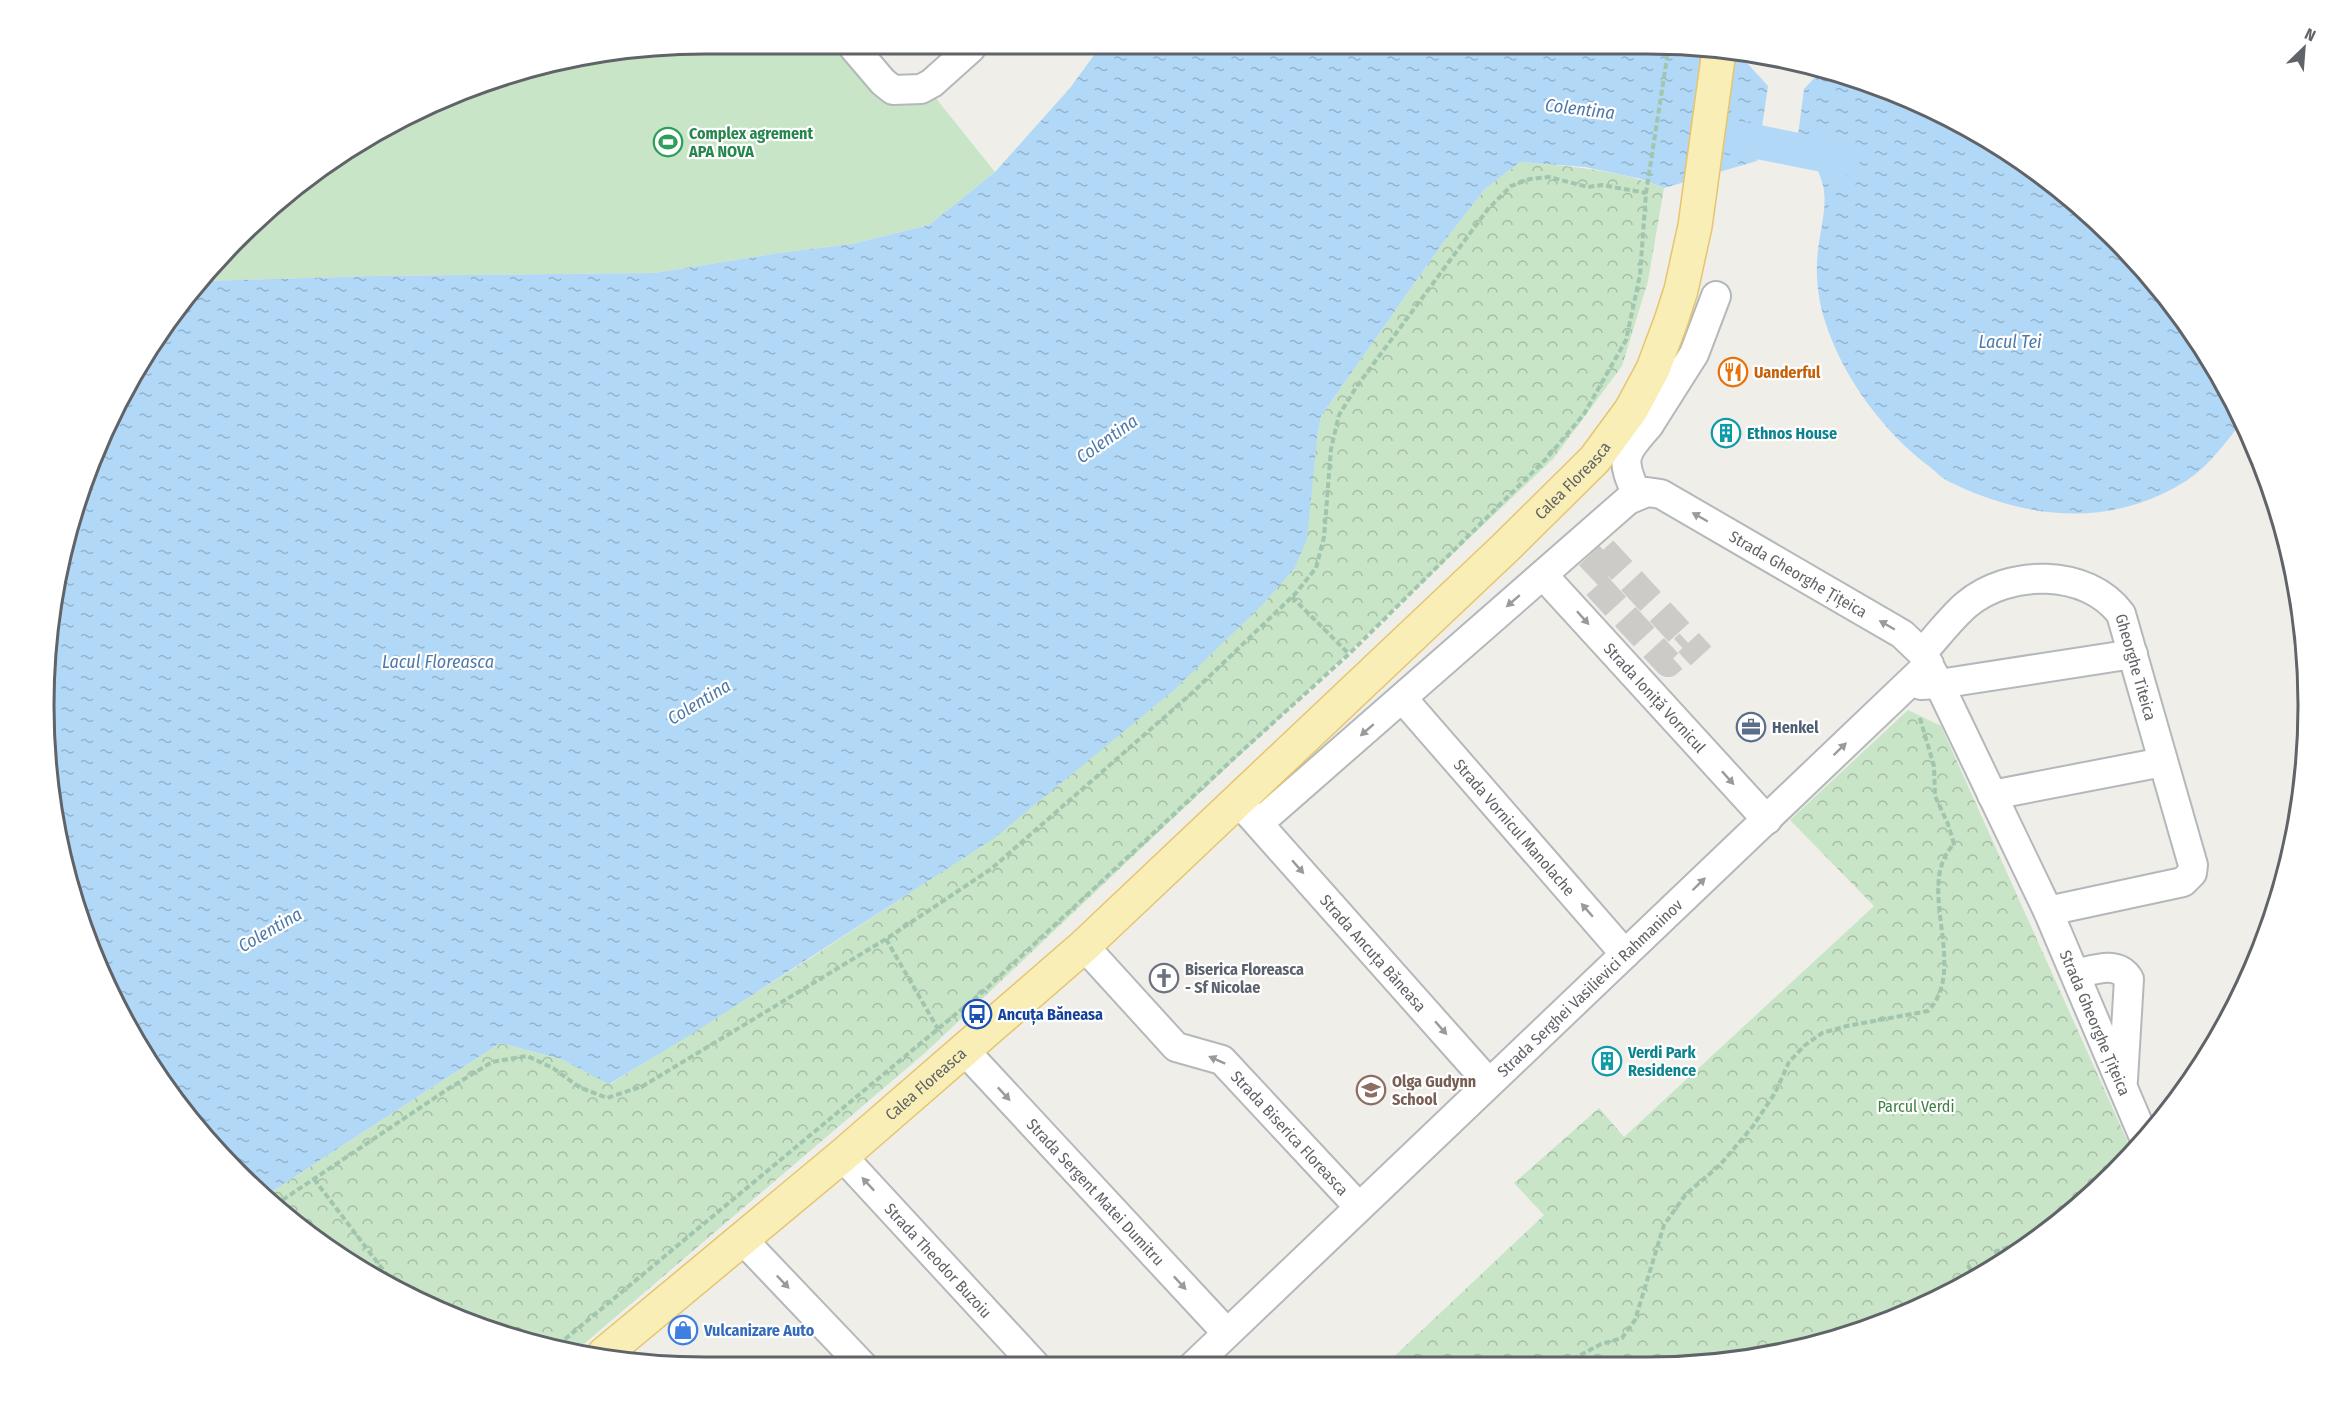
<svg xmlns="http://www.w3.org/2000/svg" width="2352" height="1411" viewBox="0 0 2352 1411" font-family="'Fira Sans Condensed',sans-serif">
  <defs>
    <pattern id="forest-crowns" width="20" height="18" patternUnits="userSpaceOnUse" patternTransform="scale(1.5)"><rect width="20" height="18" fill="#c8e5c8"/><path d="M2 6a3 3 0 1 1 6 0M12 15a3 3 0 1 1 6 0" fill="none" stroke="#a6bda6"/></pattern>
    <pattern id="water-ripples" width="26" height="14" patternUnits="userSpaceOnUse" patternTransform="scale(1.5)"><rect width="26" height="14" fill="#b1d8f7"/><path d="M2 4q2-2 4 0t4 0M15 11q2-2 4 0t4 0" fill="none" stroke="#93b3cc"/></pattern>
  </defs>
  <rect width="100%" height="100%" fill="#f0eee9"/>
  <g fill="url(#forest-crowns)">
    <path d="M1520,162C1570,166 1618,170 1664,188L1648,281L1622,366L1553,459L926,1052L578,1349L492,1332L337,1256L265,1196L500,1043L561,1059L610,1084L803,963L908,894L1317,438L1321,416L1442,244L1485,189Z"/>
    <polygon points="1908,710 1941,726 2131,1149 2083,1203 1977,1279 1818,1345 1690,1366 1384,1366 1544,1215 1514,1183 1599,1108 1624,1137 1874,906 1790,820"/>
  </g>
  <polygon fill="#c8e5c8" points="869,48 908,84 922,81 995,172 929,225 852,244 779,253 654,273 375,276 202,281 237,238 303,180 412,112 493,79 619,49"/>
  <g fill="url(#water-ripples)">
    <polygon points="1690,45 1708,49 1747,63 1768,86 1757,161 1664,188 1641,179 1585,167 1520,162 1485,189 1442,244 1321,416 1317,438 1307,539 1294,569 1263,604 1174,690 993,839 695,1032 609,1084 561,1059 500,1043 265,1196 238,1174 180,1108 132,1036 79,919 56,834 44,706 49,619 79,493 155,337 202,281 375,276 654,273 779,253 852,244 929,225 995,172 1070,88 1100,47"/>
    <path d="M1821,71L1860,79L2015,155L2115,238L2197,338L2242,422C2225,443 2209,466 2186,481C2111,528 2029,520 1952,483C1944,480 1937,473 1930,467C1883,432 1841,375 1824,318C1819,302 1816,280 1817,264C1817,242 1827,212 1824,192C1824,185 1820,177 1818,170L1794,166L1804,89Z"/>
  </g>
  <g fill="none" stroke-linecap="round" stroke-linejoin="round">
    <polyline stroke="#b1d8f7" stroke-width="34" points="1713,133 1843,159"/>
    <g stroke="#cccbc8" stroke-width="28" stroke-dasharray="28 14" stroke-linecap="butt">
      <polyline points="1603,550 1701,656"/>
      <polyline points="1609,556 1588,576 1668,663 1689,644"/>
    </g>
    <g stroke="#b5b8bb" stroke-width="32">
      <g id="minor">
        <polyline points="854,48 883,82 893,90 921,89 932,83 971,48"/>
        <polyline points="1618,427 1649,425 1694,354 1716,296"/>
        <path d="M1637,495C1620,458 1623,455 1649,425"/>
        <path id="s1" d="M1543,575L1767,820"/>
        <path id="s2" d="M1922,653C1936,638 1950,619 1966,605C2008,569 2087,568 2121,614L2193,865L2192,873L2183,882L2048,911"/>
        <polyline points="1921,685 1939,684 2133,654"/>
        <path id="s3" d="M1403,699L1625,954"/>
        <polyline points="1992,795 2163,762"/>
        <path id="s4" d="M1247,811L1489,1083"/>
        <path id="s5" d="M1259,823L1628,500L1647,492L1661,494L1902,634L1922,653L1939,684L2048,911L2143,1135"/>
        <path id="s6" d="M1084,946L1176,1047L1222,1060L1359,1207"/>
        <path d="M2076,974C2094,970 2117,960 2129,979L2123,1080"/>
        <path id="s7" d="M965,1051L1227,1333"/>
        <path id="s8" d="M842,1156L1036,1366"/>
        <polyline points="743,1240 863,1366"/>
        <path id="s9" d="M1193,1366L1929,664"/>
      </g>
    </g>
    <g stroke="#e5c56d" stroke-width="36">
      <g id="major">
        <path id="s10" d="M604,1354L842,1156L1084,946L1505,548L1595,459L1631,410L1653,369L1671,321L1681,290L1695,226L1719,51"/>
      </g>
    </g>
    <g stroke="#a1c5ad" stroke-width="4" stroke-dasharray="6 3" stroke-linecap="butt">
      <polyline points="1292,597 1349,654"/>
      <polyline points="886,939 938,1029"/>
      <polyline points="314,1179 393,1283"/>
      <polyline points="275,1205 448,1089 492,1062 527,1056 553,1068 579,1087 607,1098 643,1086 886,939 991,869 1192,693 1296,593 1316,568 1324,537 1331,449 1339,415 1357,386 1488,209 1511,186 1530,179 1549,177 1588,187 1602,185 1646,193"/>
      <polyline points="1994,1252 2033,1239"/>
      <polyline points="1968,1265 1976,1280"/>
      <polyline points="558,1345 986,989 1233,759 1349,654 1547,458 1584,414 1626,340 1640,275 1646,193 1669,45"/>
      <path d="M1566,1366L1575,1358L1601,1344L1622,1338L1635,1320L1664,1225L1686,1194L1720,1165L1753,1126L1775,1093L1789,1062L1804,1046L1822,1033L1847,1026L1928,1011C1970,967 1913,886 1954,844L1948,824L1935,796L1934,766L1919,715"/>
    </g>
    <use href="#minor" stroke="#fff" stroke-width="28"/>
    <use href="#major" stroke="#f8eeb6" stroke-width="33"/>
  </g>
  <defs><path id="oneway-solid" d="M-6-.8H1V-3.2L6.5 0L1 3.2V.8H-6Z" transform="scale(1.5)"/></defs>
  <g fill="#989a9c">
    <use href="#oneway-solid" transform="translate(1700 517) rotate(-150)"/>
    <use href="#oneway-solid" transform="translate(1513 601) rotate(139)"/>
    <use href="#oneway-solid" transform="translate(1583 618) rotate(48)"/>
    <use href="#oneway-solid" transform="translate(1887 625) rotate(-150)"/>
    <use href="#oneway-solid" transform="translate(1367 730) rotate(139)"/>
    <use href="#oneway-solid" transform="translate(1840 749) rotate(-44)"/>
    <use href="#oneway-solid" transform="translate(1728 778) rotate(48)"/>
    <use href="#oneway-solid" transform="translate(1298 867) rotate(49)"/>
    <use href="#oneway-solid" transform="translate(1699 884) rotate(-44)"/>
    <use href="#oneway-solid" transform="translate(1587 910) rotate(-131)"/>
    <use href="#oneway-solid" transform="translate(1441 1028) rotate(49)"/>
    <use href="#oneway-solid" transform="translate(1217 1060) rotate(-156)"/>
    <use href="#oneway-solid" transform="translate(1004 1094) rotate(47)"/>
    <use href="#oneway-solid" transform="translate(868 1184) rotate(-133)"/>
    <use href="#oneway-solid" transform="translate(783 1282) rotate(46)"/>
    <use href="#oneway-solid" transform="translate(1180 1283) rotate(47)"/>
  </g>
  <defs>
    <g id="stadium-ring" transform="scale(1.5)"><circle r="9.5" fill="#fff" stroke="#2e9e5b" stroke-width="1.5"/><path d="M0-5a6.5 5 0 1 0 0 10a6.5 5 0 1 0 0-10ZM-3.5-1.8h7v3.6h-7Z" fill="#2e9e5b"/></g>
    <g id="restaurant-ring" transform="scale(1.5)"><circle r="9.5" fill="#fff" stroke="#e8710a" stroke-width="1.5"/><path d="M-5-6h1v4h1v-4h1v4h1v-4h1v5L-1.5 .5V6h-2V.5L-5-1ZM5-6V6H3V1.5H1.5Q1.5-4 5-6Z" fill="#e8710a"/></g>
    <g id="building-ring" transform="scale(1.5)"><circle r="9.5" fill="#fff" stroke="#0f9aa8" stroke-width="1.5"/><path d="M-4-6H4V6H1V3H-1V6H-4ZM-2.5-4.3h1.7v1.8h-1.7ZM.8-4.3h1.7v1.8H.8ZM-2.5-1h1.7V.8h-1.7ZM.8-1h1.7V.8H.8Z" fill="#0f9aa8"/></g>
    <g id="office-ring" transform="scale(1.5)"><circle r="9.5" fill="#fff" stroke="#5c6f8a" stroke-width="1.5"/><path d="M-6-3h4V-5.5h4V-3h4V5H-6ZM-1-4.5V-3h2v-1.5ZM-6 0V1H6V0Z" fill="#5c6f8a"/></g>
    <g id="church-ring" transform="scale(1.5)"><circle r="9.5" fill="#fff" stroke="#6b7280" stroke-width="1.5"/><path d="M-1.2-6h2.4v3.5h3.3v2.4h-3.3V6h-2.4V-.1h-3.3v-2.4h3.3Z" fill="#6b7280"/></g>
    <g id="bus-ring" transform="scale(1.5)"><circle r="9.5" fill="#fff" stroke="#1a4fb4" stroke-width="1.5"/><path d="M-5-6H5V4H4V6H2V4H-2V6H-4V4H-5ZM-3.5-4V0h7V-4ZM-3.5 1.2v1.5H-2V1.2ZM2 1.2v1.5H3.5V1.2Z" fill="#1a4fb4"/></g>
    <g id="school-ring" transform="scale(1.5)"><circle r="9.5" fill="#fff" stroke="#8d6e63" stroke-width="1.5"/><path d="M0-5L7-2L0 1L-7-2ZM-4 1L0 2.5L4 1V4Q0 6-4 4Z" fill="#8d6e63"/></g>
    <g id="shop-ring" transform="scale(1.5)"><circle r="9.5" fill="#fff" stroke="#3f7fe0" stroke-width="1.5"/><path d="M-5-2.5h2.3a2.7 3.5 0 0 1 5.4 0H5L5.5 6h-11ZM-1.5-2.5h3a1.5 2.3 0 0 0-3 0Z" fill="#3f7fe0"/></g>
  </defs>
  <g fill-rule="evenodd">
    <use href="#stadium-ring" x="668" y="142"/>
    <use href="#restaurant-ring" x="1733" y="372"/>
    <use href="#building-ring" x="1726" y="433"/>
    <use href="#office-ring" x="1751" y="727"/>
    <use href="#church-ring" x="1164" y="978"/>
    <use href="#bus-ring" x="977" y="1014"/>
    <use href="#building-ring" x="1607" y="1061"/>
    <use href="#school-ring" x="1371" y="1090"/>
    <use href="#shop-ring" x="683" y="1330"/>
  </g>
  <g text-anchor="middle" stroke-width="4.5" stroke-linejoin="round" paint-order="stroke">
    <g font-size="16" font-weight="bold" fill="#27864d" stroke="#fff" text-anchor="start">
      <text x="689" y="139">Complex agrement<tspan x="689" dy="18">APA NOVA</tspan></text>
    </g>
    <g font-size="16" font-weight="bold" fill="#c56008" stroke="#fff" text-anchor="start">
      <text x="1754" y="378">Uanderful</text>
    </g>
    <g font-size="16" font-weight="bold" fill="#0d838f" stroke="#fff" text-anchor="start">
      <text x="1747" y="439">Ethnos House</text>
      <text x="1628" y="1058">Verdi Park<tspan x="1628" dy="18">Residence</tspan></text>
    </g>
    <g font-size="16" fill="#606367" stroke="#fff">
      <text dy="6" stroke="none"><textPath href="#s10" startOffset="1305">Calea Floreasca</textPath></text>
      <text dy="6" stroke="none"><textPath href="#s5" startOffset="684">Strada Gheorghe Țițeica</textPath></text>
      <text dy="6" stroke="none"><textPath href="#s2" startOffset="292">Gheorghe Titeica</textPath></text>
      <text dy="6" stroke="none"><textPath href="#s1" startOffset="166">Strada Ioniță Vornicul</textPath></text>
      <text dy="6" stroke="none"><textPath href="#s3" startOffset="170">Strada Vornicul Manolache</textPath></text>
      <text dy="6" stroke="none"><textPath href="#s4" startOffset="190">Strada Ancuța Băneasa</textPath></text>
      <text dy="6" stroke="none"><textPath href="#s9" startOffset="548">Strada Serghei Vasilievici Rahmaninov</textPath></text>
      <text dy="6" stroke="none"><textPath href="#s5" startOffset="1240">Strada Gheorghe Țițeica</textPath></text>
      <text dy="6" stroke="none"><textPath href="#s10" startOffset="420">Calea Floreasca</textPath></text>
      <text dy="6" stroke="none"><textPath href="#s6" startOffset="284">Strada Biserica Floreasca</textPath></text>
      <text dy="6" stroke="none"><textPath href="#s7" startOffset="192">Strada Sergent Matei Dumitru</textPath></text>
      <text dy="6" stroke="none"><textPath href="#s8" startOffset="142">Strada Theodor Buzoiu</textPath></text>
    </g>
    <g font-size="16" font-weight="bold" fill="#4e5e75" stroke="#fff" text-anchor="start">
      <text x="1772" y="733">Henkel</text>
    </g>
    <g font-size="16" font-weight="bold" fill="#5b616d" stroke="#fff" text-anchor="start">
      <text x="1185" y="975">Biserica Floreasca<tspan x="1185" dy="18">- Sf Nicolae</tspan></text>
    </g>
    <g font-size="16" font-weight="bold" fill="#164399" stroke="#fff" text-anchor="start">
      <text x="998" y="1020">Ancuța Băneasa</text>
    </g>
    <g font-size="16" font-weight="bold" fill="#785e54" stroke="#fff" text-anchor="start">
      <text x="1392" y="1087">Olga Gudynn<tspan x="1392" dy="18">School</tspan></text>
    </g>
    <g font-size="16" fill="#3e8041" stroke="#fff">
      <text x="1916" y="1112">Parcul Verdi</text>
    </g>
    <g font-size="16" font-weight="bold" fill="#366cbe" stroke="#fff" text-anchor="start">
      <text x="704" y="1336">Vulcanizare Auto</text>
    </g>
    <g font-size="18" font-style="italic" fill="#4e79a9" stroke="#fff">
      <text transform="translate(1580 109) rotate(7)" y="6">Colentina</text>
      <text x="2010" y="348">Lacul Tei</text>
      <text transform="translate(1107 439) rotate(-35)" y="6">Colentina</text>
      <text x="438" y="668">Lacul Floreasca</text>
      <text transform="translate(699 702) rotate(-31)" y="6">Colentina</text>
      <text transform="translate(270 930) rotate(-30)" y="6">Colentina</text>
    </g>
  </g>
  <path d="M0 0H2352V1411H0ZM705 54H1647A651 651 0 0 1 2298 705V706A651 651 0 0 1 1647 1357H705A651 651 0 0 1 54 706V705A651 651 0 0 1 705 54Z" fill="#fff" fill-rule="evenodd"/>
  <path fill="none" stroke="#606367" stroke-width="3" d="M705 54H1647A651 651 0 0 1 2298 705V706A651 651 0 0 1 1647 1357H705A651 651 0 0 1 54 706V705A651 651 0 0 1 705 54Z"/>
  <g transform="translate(2304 48) rotate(25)" stroke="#ffffff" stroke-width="4.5" paint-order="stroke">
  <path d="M0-4.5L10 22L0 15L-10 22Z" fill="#606367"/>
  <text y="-9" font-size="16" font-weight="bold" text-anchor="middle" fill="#606367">N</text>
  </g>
</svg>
